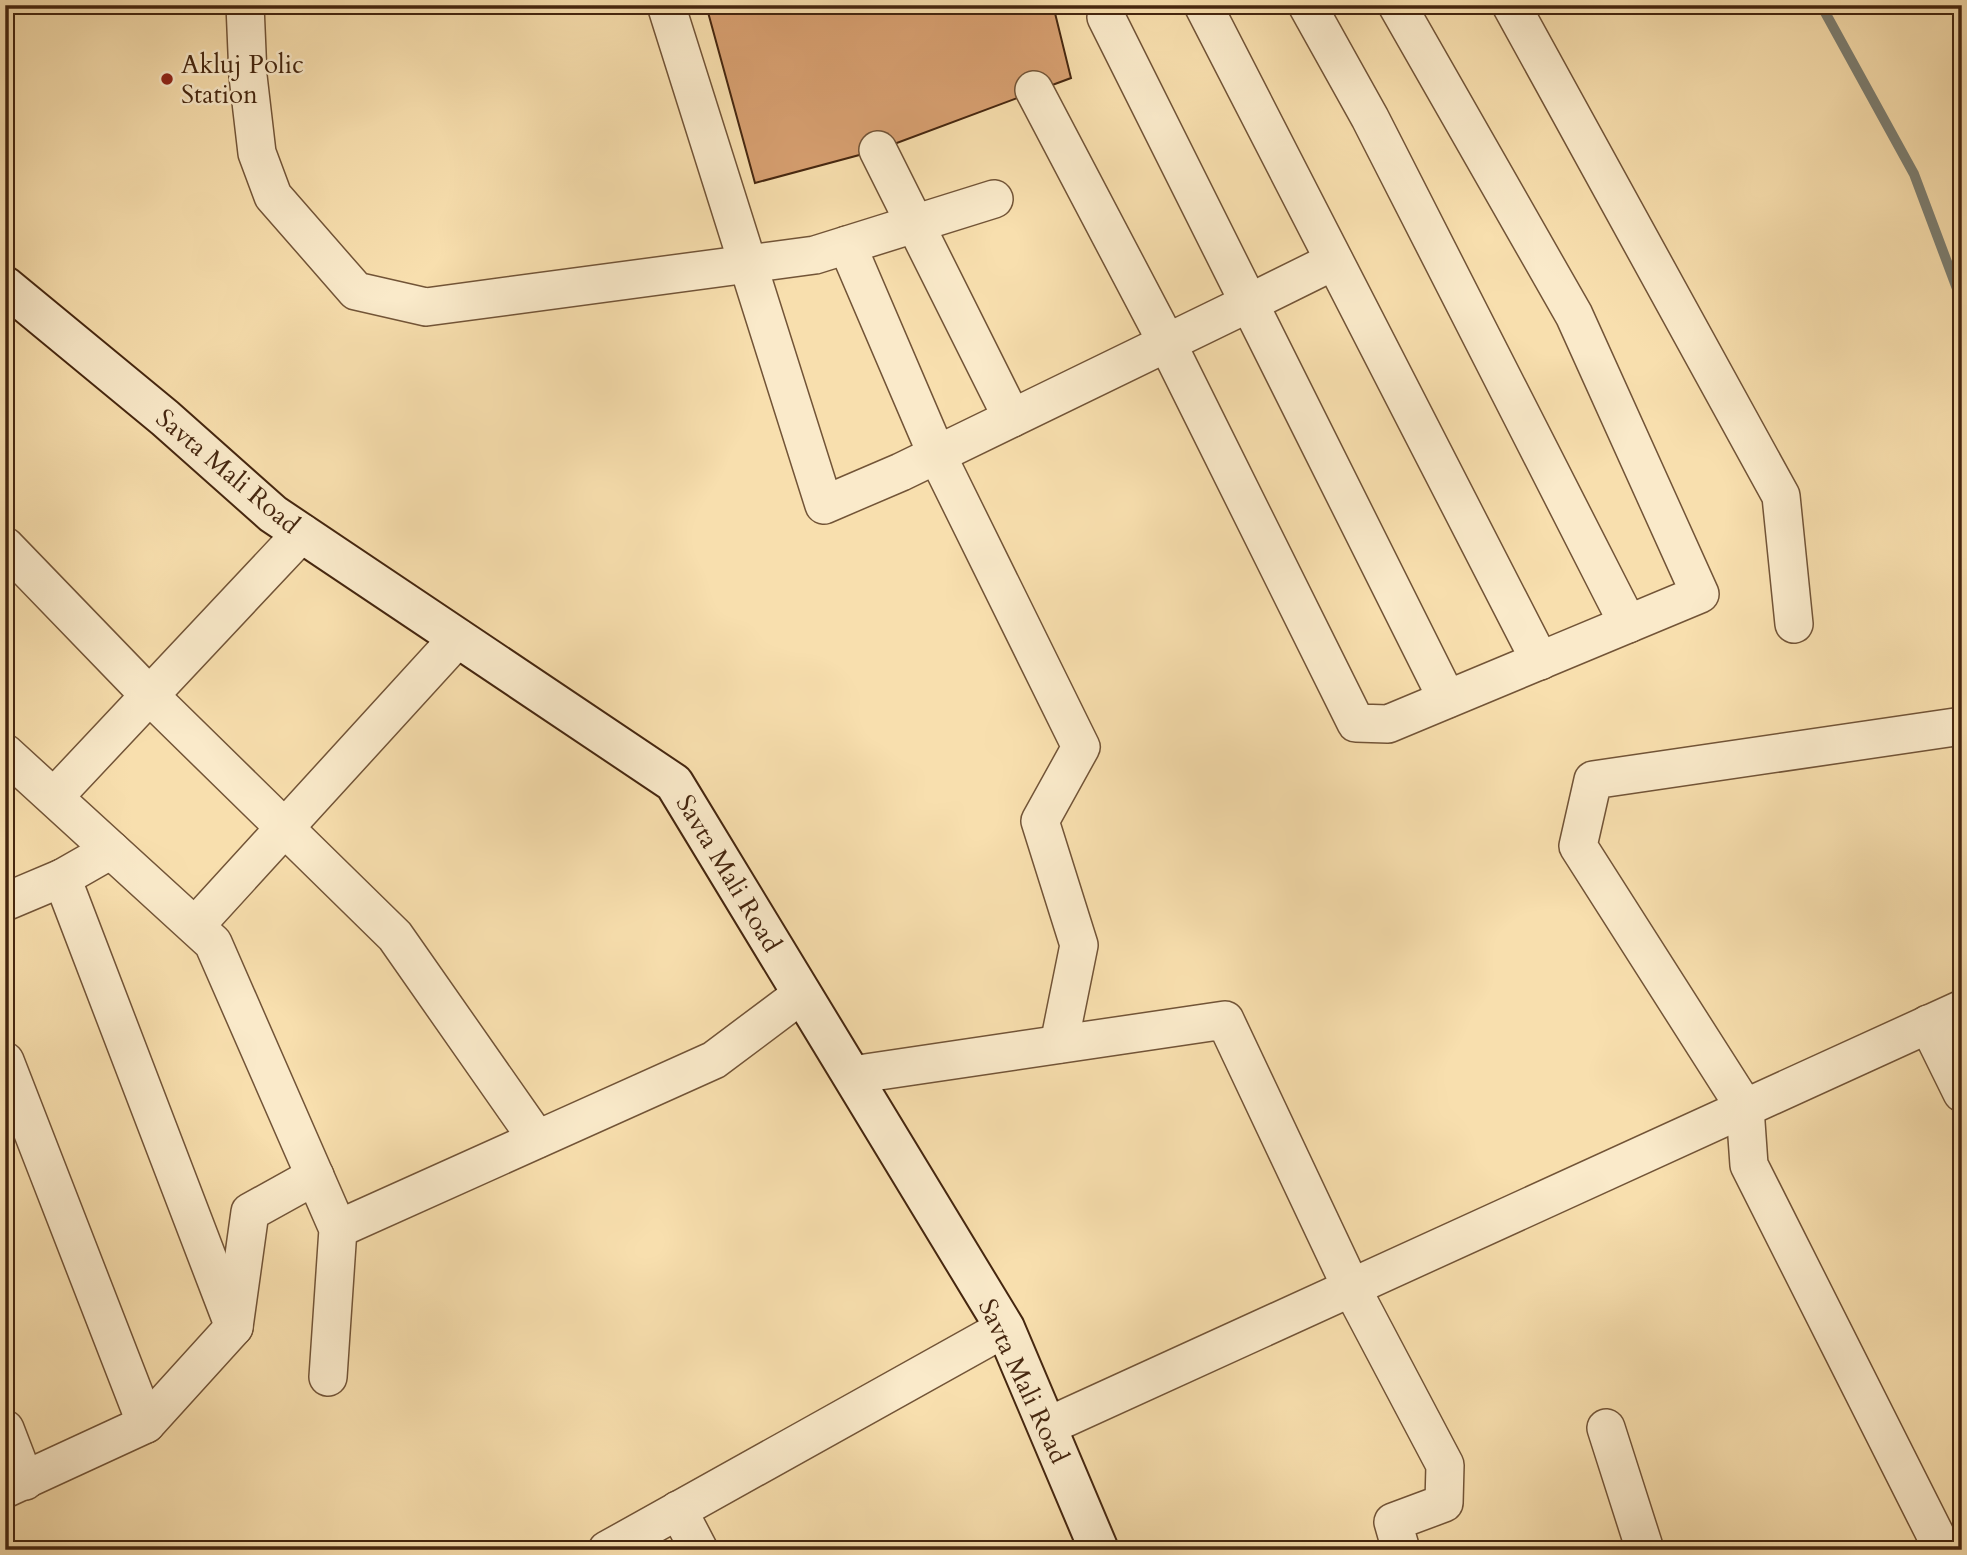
<svg xmlns="http://www.w3.org/2000/svg" width="1967" height="1555" viewBox="0 0 1967 1555" font-family="Cardo,serif">
  <rect width="100%" height="100%" fill="#f8dfae"/>
  <filter id="stains"><feTurbulence type="fractalNoise" baseFrequency=".00286" numOctaves="4"/><feColorMatrix values="0 0 0 0 .2 0 0 0 0 .09 0 0 0 0 .02 0 0 0 .5 -.17"/></filter>
  <radialGradient id="worn" r=".72"><stop offset=".6" stop-color="#630" stop-opacity="0"/><stop offset="1" stop-color="#630" stop-opacity=".3"/></radialGradient>
  <g fill="none" stroke-linecap="round" stroke-linejoin="round">
    <polyline stroke="#7c7f73" stroke-width="10" points="1821,5 1914,174 1962,302"/>
  </g>
  <polygon fill="#d8a071" stroke="#45260f" stroke-width="2" points="706,5 1053,5 1071,78 878,150 755,183"/>
  <g fill="none" stroke-linecap="round" stroke-linejoin="round">
    <g stroke="#725437" stroke-width="40">
      <g id="street">
        <polyline points="245,5 248,76 257,153 273,196 356,291 426,307 815,255 994,199"/>
        <polyline points="666,5 824,505 901,472 1249,303 1106,17"/>
        <polyline points="1203,5 1540,661"/>
        <polyline points="1307,5 1370,118 1628,624"/>
        <polyline points="1511,5 1781,496 1794,624"/>
        <polyline points="1034,90 1167,343 1356,723 1388,724 1700,594 1574,315 1397,5"/>
        <polyline points="878,150 1012,418"/>
        <polyline points="847,245 937,455 1081,747 1040,821 1079,945 1059,1044"/>
        <polyline points="1334,261 1249,303 1447,699"/>
        <polyline points="5,546 150,696 395,936 537,1139"/>
        <polyline points="5,753 213,943 338,1229 328,1377"/>
        <polyline points="54,797 302,533"/>
        <polyline points="62,878 234,1327"/>
        <polyline points="5,902 62,878 111,850"/>
        <polyline points="195,926 458,638"/>
        <polyline points="1928,1024 1962,1093"/>
        <polyline points="5,1061 146,1424"/>
        <polyline points="852,1075 1225,1020 1351,1287 1445,1465 1444,1503 1393,1522 1401,1550"/>
        <polyline points="338,1229 714,1060 802,994"/>
        <polyline points="1048,1426 1962,1009"/>
        <polyline points="1606,1428 1645,1550"/>
        <polyline points="5,1429 25,1481"/>
        <polyline points="5,1489 146,1424 234,1327 250,1212 315,1176"/>
        <polyline points="678,1510 699,1550"/>
        <polyline points="607,1550 1005,1328"/>
        <polyline points="1943,1550 1749,1165 1745,1108 1578,846 1593,780 1962,726"/>
      </g>
    </g>
    <g stroke="#45260f" stroke-width="42">
      <polyline id="secondary" points="5,286 165,418 273,514 674,783 1005,1328 1099,1550"/>
    </g>
    <use href="#street" stroke="#faeaca" stroke-width="37"/>
    <use href="#secondary" stroke="#faeaca" stroke-width="38"/>
  </g>
  <circle fill="#8f2418" stroke="#faeaca" stroke-width="2.5" cx="167" cy="79" r="7"/>
  <g text-anchor="middle" stroke-width="5" stroke-linejoin="round" paint-order="stroke">
    <g font-size="26" fill="#45260f" stroke="#faeaca" text-anchor="start">
      <text x="181" y="73">Akluj Polic<tspan x="181" dy="30">Station</tspan></text>
    </g>
    <g font-size="26" fill="#45260f" stroke="#faeaca">
      <text transform="translate(228 471) rotate(40)" y="9">Savta Mali Road</text>
      <text transform="translate(729 873) rotate(59)" y="9">Savta Mali Road</text>
      <text transform="translate(1024 1381) rotate(65)" y="9">Savta Mali Road</text>
    </g>
  </g>
  <rect width="1967" height="1555" fill="none" stroke="#f8dfae" stroke-width="28"/>
  <rect x="7" y="7" width="1953" height="1541" fill="none" stroke="#45260f" stroke-width="3.5"/>
  <rect x="14" y="14" width="1939" height="1527" fill="none" stroke="#45260f" stroke-width="2"/>
  <rect width="100%" height="100%" filter="url(#stains)"/>
  <rect width="100%" height="100%" fill="url(#worn)"/>
</svg>
